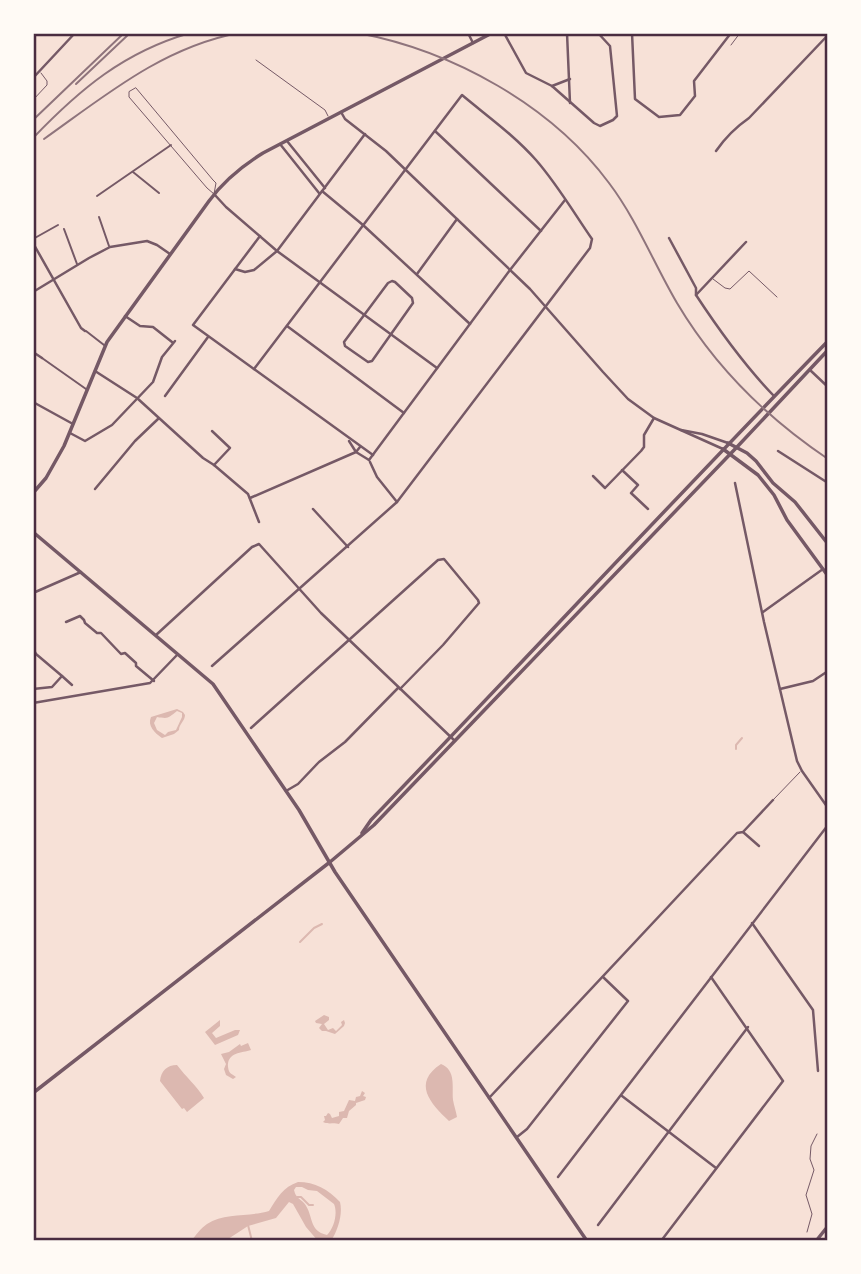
<svg xmlns="http://www.w3.org/2000/svg" width="861" height="1274" viewBox="0 0 861 1274" font-family="Arial,sans-serif">
  <rect width="100%" height="100%" fill="#f7e1d7"/>
  <g fill="#dcb8b0" fill-rule="evenodd">
    <path d="M177,709L183,712L185,715C185,721 179,724 179,730L174,734L162,738C155,733 147,726 151,717ZM177,711L182,713V717L176,730L168,732L165,735L157,730L154,723L157,717C169,719 168,718 177,711Z"/>
    <polygon points="324,1015 329,1017 329,1020 324,1024 328,1030 333,1028 336,1031 342,1025 341,1022 344,1020 345,1023 344,1026 335,1034 326,1031 322,1031 319,1028 322,1024 316,1023 315,1021"/>
    <polygon points="220,1020 220,1026 212,1033 216,1038 235,1030 240,1030 238,1035 215,1045 205,1032"/>
    <path d="M248,1043L251,1050C242,1053 227,1052 228,1067C229,1074 231,1073 236,1077L233,1079L226,1075L224,1069L226,1064L221,1054L229,1052L240,1044L241,1046Z"/>
    <path d="M441,1064C456,1070 452,1086 453,1100C454,1106 456,1111 457,1117L449,1121C430,1103 412,1083 441,1064Z"/>
    <path d="M177,1065C186,1077 196,1085 204,1098L187,1112L184,1108L182,1109L160,1081C161,1071 167,1065 177,1065Z"/>
    <path d="M362,1091L365,1093L363,1096L366,1097L365,1100L356,1103V1105L349,1111L347,1118H343L339,1124C333,1122 330,1125 323,1122L325,1120L324,1116H326L328,1113L330,1114L332,1118L339,1116V1112L344,1111L349,1100L355,1101L356,1097L360,1096Z"/>
    <path d="M298,1182C315,1182 328,1189 340,1202C343,1214 338,1230 331,1241H318L306,1227L293,1204L289,1202L276,1218L248,1226L225,1241H191C196,1235 201,1228 207,1224C225,1212 250,1217 269,1211C277,1198 283,1187 298,1182ZM296,1187H302L308,1190L317,1191L334,1204C338,1213 334,1228 327,1235C308,1231 314,1215 304,1203C299,1198 296,1198 294,1190Z"/>
  </g>
  <g fill="none" stroke-linecap="round" stroke-linejoin="round">
    <g stroke="#dcb8b0" stroke-width="2">
      <polyline points="736,749 736,745 742,738"/>
      <polyline points="300,942 314,928 322,924"/>
      <polyline points="297,1197 301,1197 309,1205 313,1205"/>
      <polyline points="248,1225 252,1241"/>
    </g>
    <g stroke="#755966" stroke-width="1">
      <polyline points="731,45 740,33"/>
      <polyline points="256,60 325,110 328,116"/>
      <polygon points="136,88 213,180 216,183 214,194 207,188 129,97 129,92"/>
      <polyline points="33,100 47,85 47,81 41,73"/>
      <polyline points="713,279 725,288 730,289 749,271 777,297"/>
      <polyline points="774,799 800,772"/>
      <polyline points="807,1232 812,1214 806,1195 814,1170 810,1159 811,1146 817,1134"/>
    </g>
    <g stroke="#755966" stroke-width="2">
      <polyline points="133,172 159,193"/>
      <polyline points="97,196 171,145"/>
      <polyline points="99,217 109,246"/>
      <polyline points="64,229 77,264"/>
      <polyline points="33,239 58,225"/>
      <polyline points="86,331 104,345"/>
      <polyline points="42,358 86,389"/>
    </g>
    <g stroke="#755966" stroke-width="2.5">
      <polyline points="468,33 473,43"/>
      <polyline points="504,33 526,73 552,86 594,123 600,126 613,120 617,116 610,46 598,33"/>
      <polyline points="567,33 570,103"/>
      <polyline points="632,33 635,99 659,117 680,115 695,96 694,81 731,33"/>
      <polyline points="33,78 75,33"/>
      <polyline points="552,86 570,79"/>
      <polyline points="341,112 345,119 386,151 530,289 603,372 628,399 654,418 723,449"/>
      <polyline points="435,131 541,231"/>
      <polyline points="287,141 325,188"/>
      <polyline points="280,144 319,193"/>
      <path d="M716,151C725,138 736,127 749,118L828,35"/>
      <polyline points="322,191 363,225 470,324"/>
      <polyline points="214,194 226,207 277,251 437,368"/>
      <polyline points="260,236 193,325 373,455"/>
      <path d="M669,238L696,288V295C719,330 744,365 774,396"/>
      <polyline points="33,243 81,328 85,331"/>
      <polyline points="235,269 245,272 254,270 277,251 365,134"/>
      <polyline points="417,274 457,219"/>
      <polygon points="392,281 395,282 412,298 413,303 372,361 368,362 345,346 344,342 388,283"/>
      <polyline points="33,292 89,258 110,247 147,241 157,245 170,254"/>
      <polyline points="696,295 746,242"/>
      <polyline points="125,316 140,326 153,327 172,342"/>
      <polyline points="287,326 404,413"/>
      <polyline points="33,352 42,358"/>
      <polyline points="810,370 828,387"/>
      <polyline points="95,371 137,398 203,458 214,465 248,494 259,522"/>
      <polyline points="165,396 208,337"/>
      <polyline points="33,402 73,424"/>
      <polyline points="681,430 702,434 728,443"/>
      <polyline points="212,431 230,448 214,465"/>
      <polyline points="70,433 85,441 112,425 153,382 162,357 175,341"/>
      <polyline points="349,441 356,452 369,460"/>
      <polyline points="778,451 828,483"/>
      <polyline points="369,460 510,270 565,200"/>
      <polyline points="370,462 377,477 397,502"/>
      <polyline points="622,470 638,485 631,493 648,509"/>
      <polyline points="593,476 605,488 641,451 644,447 644,435 654,418"/>
      <polyline points="735,483 764,622 797,761 802,771 828,808"/>
      <polyline points="95,489 135,441 158,419"/>
      <polyline points="250,498 356,452 360,447"/>
      <polyline points="313,509 348,547"/>
      <polyline points="33,593 81,572"/>
      <polyline points="763,612 823,569"/>
      <polyline points="66,622 80,616 84,620 85,623 97,633 101,633 121,654 125,653 136,663 136,666 154,681"/>
      <polyline points="156,635 252,547 259,544 321,613 455,741"/>
      <polyline points="33,648 36,654 62,676"/>
      <path d="M212,666L397,502L590,248L592,239C574,213 557,184 536,160C514,135 487,116 462,95L254,369"/>
      <polyline points="33,689 52,687 62,676 72,685"/>
      <polyline points="780,689 813,681 828,671"/>
      <polyline points="33,703 150,683 177,655"/>
      <polyline points="251,728 438,560 444,559 478,600 479,603 443,645 400,689"/>
      <polyline points="286,791 298,784 319,762 345,742 398,688"/>
      <polyline points="743,832 759,846"/>
      <polyline points="752,923 813,1010 818,1071"/>
      <polyline points="622,1096 716,1168"/>
      <polyline points="489,1098 737,833 743,832 773,800"/>
      <polyline points="517,1137 527,1129 628,1001 603,977"/>
      <polyline points="558,1177 828,825"/>
      <polyline points="598,1225 748,1027"/>
      <polyline points="661,1241 783,1081 711,977"/>
    </g>
    <g stroke="#755966" stroke-width="3.5">
      <polyline points="728,443 747,453 756,461 773,483 795,502 828,544"/>
      <polyline points="723,449 758,475 774,495 787,520 828,576"/>
      <path d="M33,493L46,478L64,446L107,342L209,201C223,182 242,166 263,153L492,33"/>
      <polyline points="33,532 213,684 299,810 335,872 587,1241"/>
      <path d="M362,833L371,820C524,661 674,499 828,341"/>
      <polyline points="33,1093 330,862 374,825 737,447 828,350"/>
      <polyline points="816,1241 828,1226"/>
    </g>
    <g stroke="#8f747c" stroke-width="2">
      <path d="M358,33C453,51 551,105 609,183C637,220 654,264 677,303C715,367 767,418 828,459"/>
      <polyline points="76,84 130,33"/>
      <path d="M33,138C80,89 124,52 190,33"/>
      <path d="M44,139C106,95 162,48 238,33"/>
    </g>
    <polyline stroke="#8f747c" stroke-width="2" points="33,120 124,33"/>
  </g>
  <rect width="861" height="1274" fill="none" stroke="#fffaf5" stroke-width="70"/>
  <rect x="35" y="35" width="791" height="1204" fill="none" stroke="#4a2c40" stroke-width="2.5"/>
</svg>
